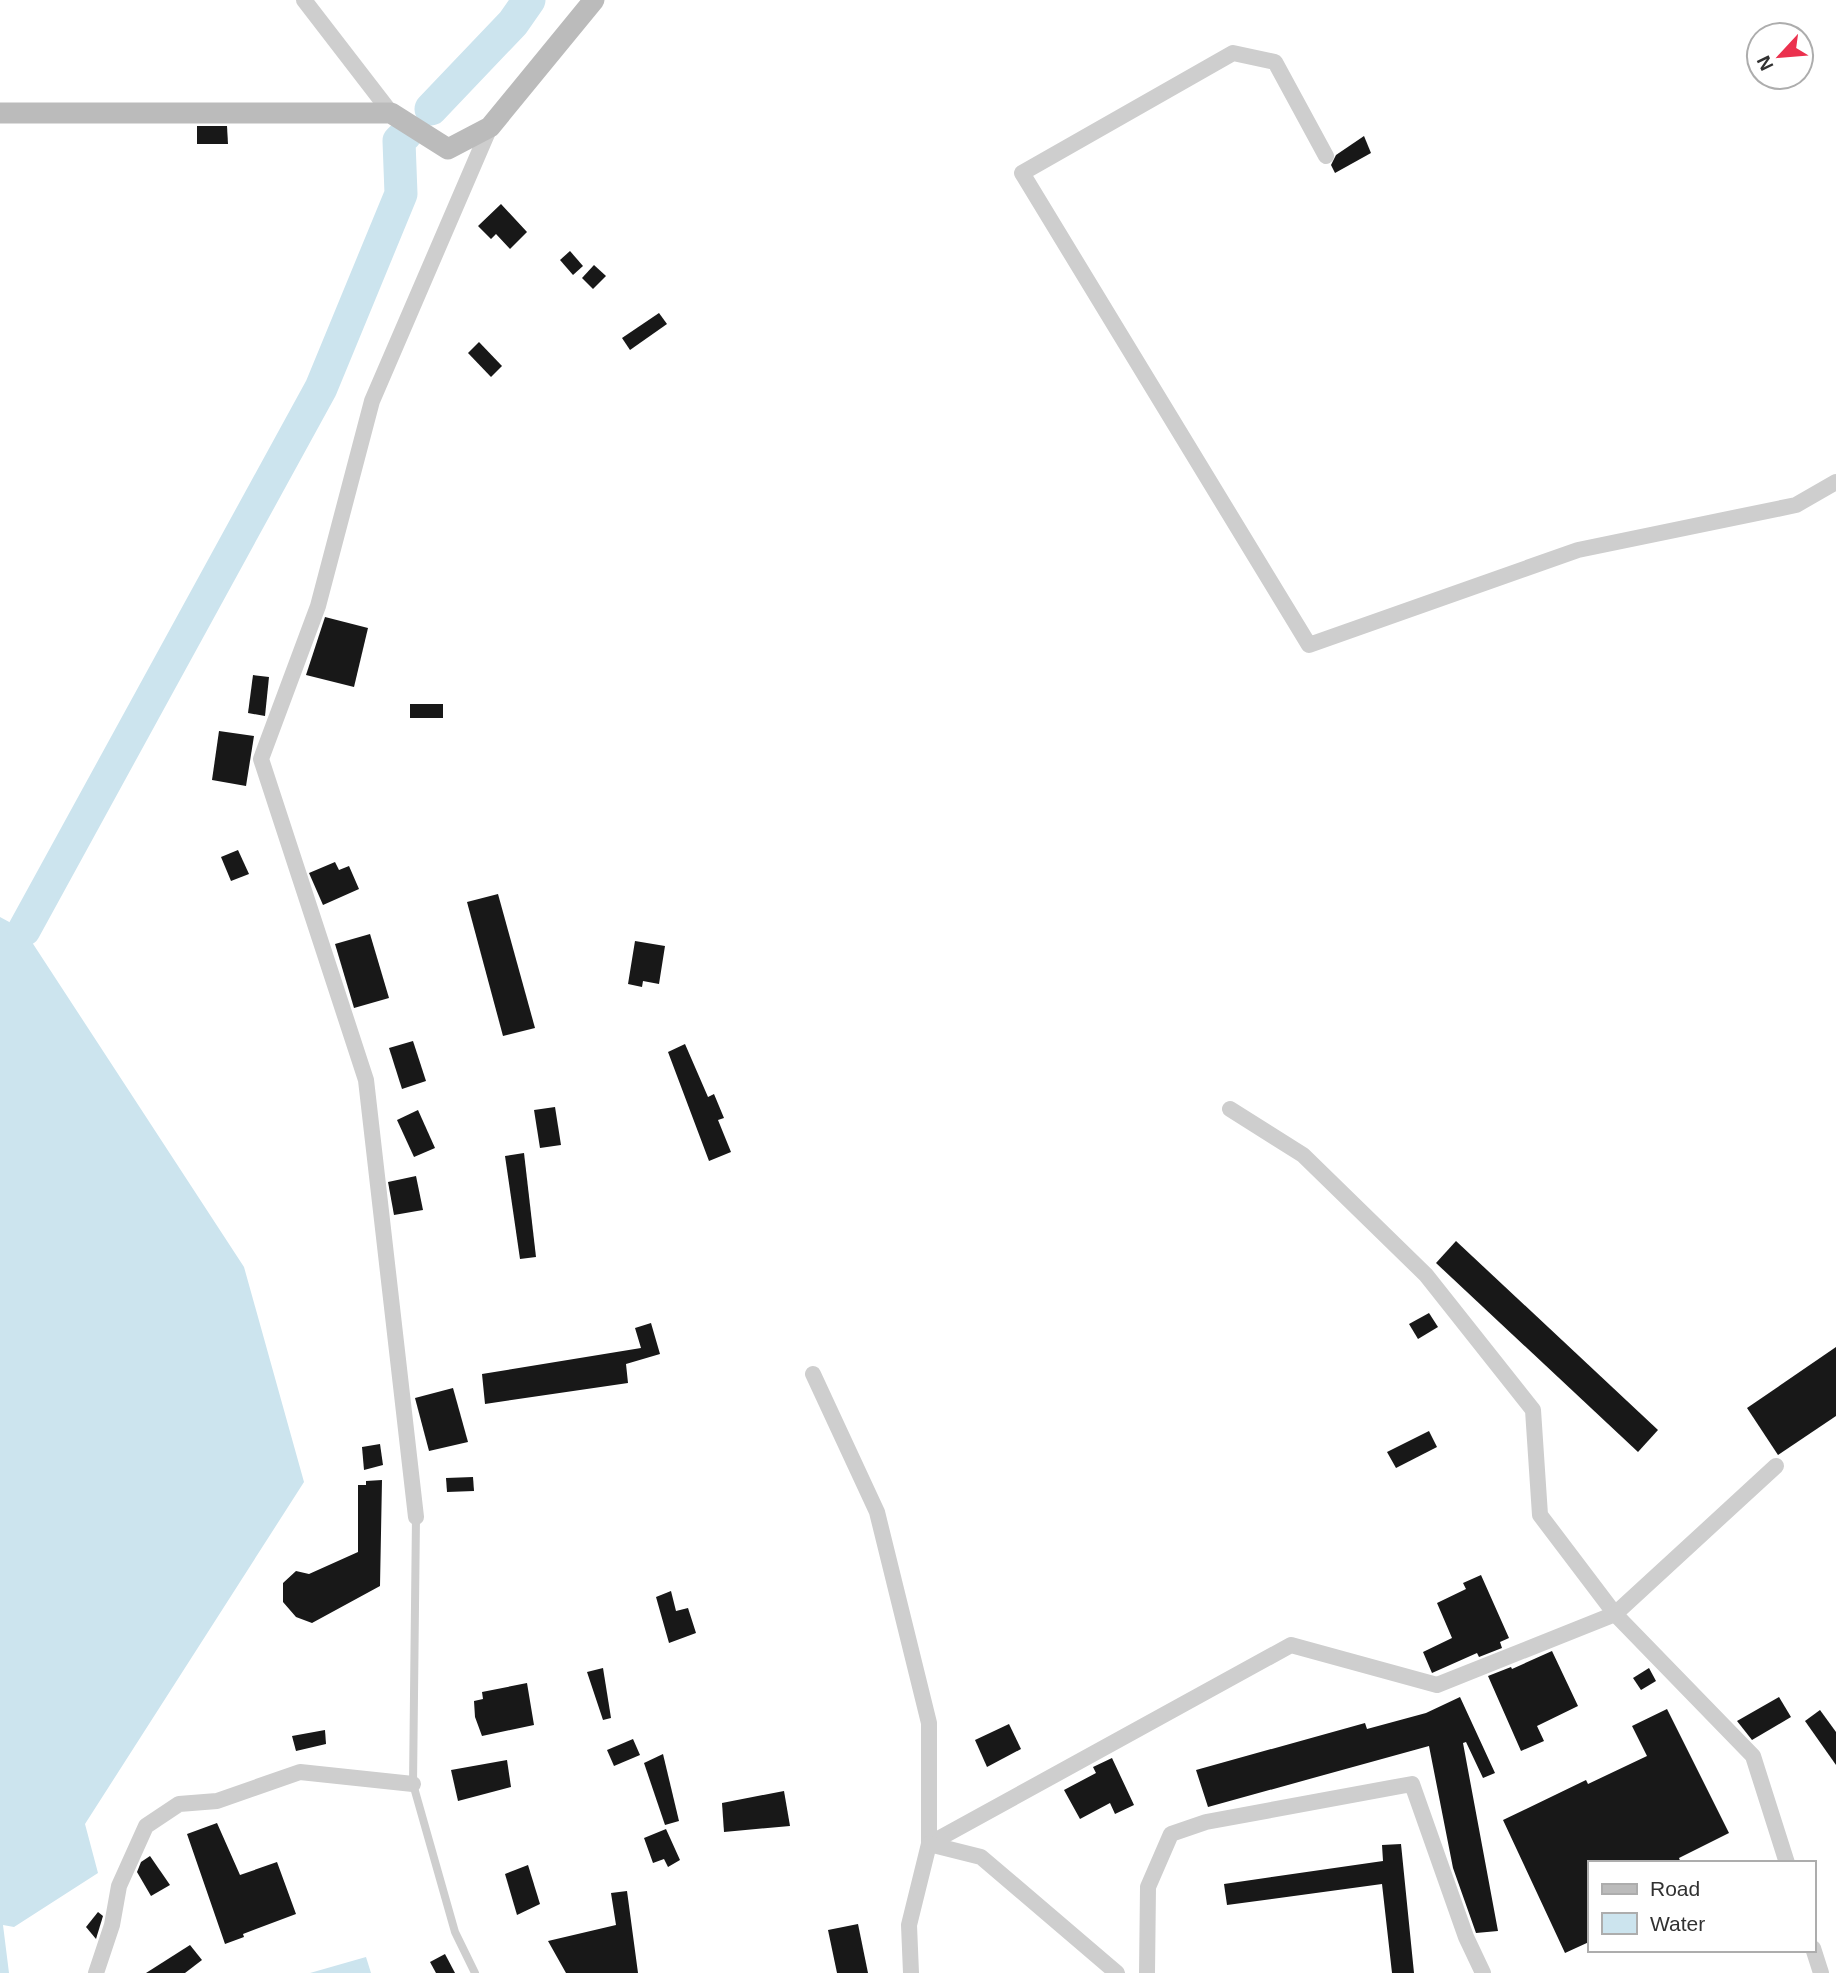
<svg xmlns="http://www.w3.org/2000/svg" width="1836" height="1973" viewBox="0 0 1836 1973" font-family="Helvetica,sans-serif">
  <rect width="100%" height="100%" fill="#fff"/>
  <g fill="#cce4ee">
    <polygon points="0,917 24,930 244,1267 304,1482 85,1824 98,1873 14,1927 3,1925 9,1973 0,1973"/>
    <polygon points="366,1957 371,1973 310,1973"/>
  </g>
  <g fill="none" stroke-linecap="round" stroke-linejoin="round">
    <g stroke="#cce4ee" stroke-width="33">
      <polyline points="431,109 513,23 529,0"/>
      <polyline points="24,930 321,388 401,194 399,141 406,134"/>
    </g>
  </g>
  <g fill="#181818">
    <polygon points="197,126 227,126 228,144 197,144"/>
    <polygon points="1364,136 1371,153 1335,173 1331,165 1336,155"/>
    <polygon points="501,204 527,232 510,249 496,234 491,239 478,226"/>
    <polygon points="570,251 583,266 573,275 560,260"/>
    <polygon points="594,265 606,276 593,289 582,278"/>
    <polygon points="659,313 667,324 630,350 622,338"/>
    <polygon points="479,342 502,366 491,377 468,353"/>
    <polygon points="325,617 368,628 354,687 306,675"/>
    <polygon points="253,675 269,677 265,716 248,713"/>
    <rect x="410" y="704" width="33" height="14"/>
    <polygon points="219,731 254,736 246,786 212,780"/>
    <polygon points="238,850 249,874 231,881 221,857"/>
    <polygon points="335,862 339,870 349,866 359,889 323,905 309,873"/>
    <polygon points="498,894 535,1028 503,1036 467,902"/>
    <polygon points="370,934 389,998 354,1008 335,944"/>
    <polygon points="635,941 665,946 659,984 643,981 642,987 628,984"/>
    <polygon points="413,1041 426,1081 402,1089 389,1048"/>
    <polygon points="685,1044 708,1097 714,1094 724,1118 718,1120 731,1152 709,1161 668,1052"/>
    <polygon points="555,1107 561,1145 540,1148 534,1110"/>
    <polygon points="418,1110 435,1148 414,1157 397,1120"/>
    <polygon points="524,1153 536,1257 520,1259 505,1156"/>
    <polygon points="416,1176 423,1210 394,1215 388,1182"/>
    <polygon points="1456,1241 1658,1430 1638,1452 1436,1263"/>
    <polygon points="1429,1313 1438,1327 1418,1339 1409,1324"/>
    <polygon points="651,1323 660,1354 626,1364 628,1383 485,1404 482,1374 641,1348 635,1328"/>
    <polygon points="1836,1347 1836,1416 1778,1455 1747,1408"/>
    <polygon points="453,1388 468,1442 429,1451 415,1398"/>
    <polygon points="1429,1431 1437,1447 1396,1468 1387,1452"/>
    <polygon points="380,1444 383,1465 364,1470 362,1447"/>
    <polygon points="473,1477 474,1491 447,1492 446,1478"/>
    <polygon points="382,1480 380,1586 312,1623 296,1617 283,1602 283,1583 296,1571 309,1574 358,1552 358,1485 366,1485 366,1481"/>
    <polygon points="1481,1575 1509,1638 1500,1642 1502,1648 1479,1657 1477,1653 1432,1673 1423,1652 1452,1638 1437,1603 1466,1589 1463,1583"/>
    <polygon points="671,1591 676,1611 688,1608 696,1633 669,1643 656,1597"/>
    <polygon points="1552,1651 1578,1706 1537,1726 1544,1741 1521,1751 1488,1676 1511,1667 1512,1669"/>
    <polygon points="603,1668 611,1718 603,1720 587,1672"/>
    <polygon points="1649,1668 1656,1681 1641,1690 1633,1678"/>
    <polygon points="527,1683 534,1725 482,1736 475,1717 474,1701 483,1699 482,1692"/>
    <polygon points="1460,1697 1495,1773 1483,1778 1466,1742 1463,1743 1498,1931 1476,1933 1453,1868 1429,1746 1208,1807 1196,1770 1365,1723 1367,1729 1426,1713"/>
    <polygon points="1779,1697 1791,1717 1752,1740 1737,1721"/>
    <polygon points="1667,1709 1729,1833 1679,1858 1681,1863 1589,1863 1589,1942 1565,1953 1503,1820 1586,1780 1588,1784 1647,1756 1632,1726"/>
    <polygon points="1820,1710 1836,1732 1836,1765 1805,1721"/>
    <polygon points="1009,1724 1021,1749 987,1767 975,1740"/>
    <polygon points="325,1730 326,1744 296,1751 292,1736"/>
    <polygon points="633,1739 640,1755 614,1766 607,1750"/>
    <polygon points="663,1754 679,1821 665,1825 644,1763"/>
    <polygon points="1112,1758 1134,1805 1115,1814 1110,1803 1080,1819 1064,1790 1096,1773 1093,1767"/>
    <polygon points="507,1760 511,1787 458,1801 451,1770"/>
    <polygon points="784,1791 790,1826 724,1832 722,1803"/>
    <polygon points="217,1823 240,1875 277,1862 296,1914 243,1934 244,1937 225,1944 187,1834"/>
    <polygon points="666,1829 680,1860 668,1867 664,1859 653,1863 644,1838"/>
    <polygon points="1401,1844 1414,1973 1392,1973 1382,1884 1227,1905 1224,1884 1383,1861 1382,1845"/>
    <polygon points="150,1856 170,1885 151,1896 137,1872 141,1862"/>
    <polygon points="528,1865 540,1904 517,1915 505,1874"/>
    <polygon points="627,1891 638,1973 566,1973 548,1941 616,1925 611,1893"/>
    <polygon points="98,1912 103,1916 96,1939 86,1927"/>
    <polygon points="858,1924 868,1973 837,1973 828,1930"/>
    <polygon points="190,1945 202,1960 185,1973 146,1973"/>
    <polygon points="445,1954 455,1973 436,1973 430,1962"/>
  </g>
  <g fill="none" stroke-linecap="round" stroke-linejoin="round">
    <polyline stroke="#cecece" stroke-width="8" points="416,1517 413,1784 455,1932 475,1973"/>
    <g stroke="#cecece" stroke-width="16">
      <polyline points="304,0 391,113"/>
      <polyline points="1326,156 1275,62 1233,53 1022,173 1309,645 1578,550 1796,505 1836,482"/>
      <polyline points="1230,1109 1303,1155 1426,1275 1533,1410 1540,1515 1615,1614 1753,1756 1787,1863"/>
      <polyline points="813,1374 877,1512 929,1723 929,1844 1291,1645 1437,1685 1615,1614 1776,1466"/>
      <polyline points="416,1517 366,1080 261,759 318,606 372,401 490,127"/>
      <polyline points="1813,1948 1821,1973"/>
      <polyline points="96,1973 112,1925 119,1886 146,1826 179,1804 217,1801 300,1772 413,1784"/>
      <polyline points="911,1973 909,1925 929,1844 981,1857 1117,1973"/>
      <polyline points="1147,1973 1148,1887 1171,1834 1206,1822 1412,1784 1466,1937 1483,1973"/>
    </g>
    <polyline stroke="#bbb" stroke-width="21" points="0,113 391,113 448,149 490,127 594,0"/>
  </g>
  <rect x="1588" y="1861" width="228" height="91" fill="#ffffff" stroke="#adadad" stroke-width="2"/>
  <rect x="1602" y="1884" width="35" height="10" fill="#bbbbbb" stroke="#adadad" stroke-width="2"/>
  <text x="1650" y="1896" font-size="21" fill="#313131">Road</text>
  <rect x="1602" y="1913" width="35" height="21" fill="#cce4ee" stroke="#adadad" stroke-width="2"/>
  <text x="1650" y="1931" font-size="21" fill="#313131">Water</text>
  <g transform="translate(1780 56) rotate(244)"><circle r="33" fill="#ffffff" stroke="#adadad" stroke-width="2"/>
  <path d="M0-5L12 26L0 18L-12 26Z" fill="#eb314e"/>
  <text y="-10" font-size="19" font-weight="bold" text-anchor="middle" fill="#313131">N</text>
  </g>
</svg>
